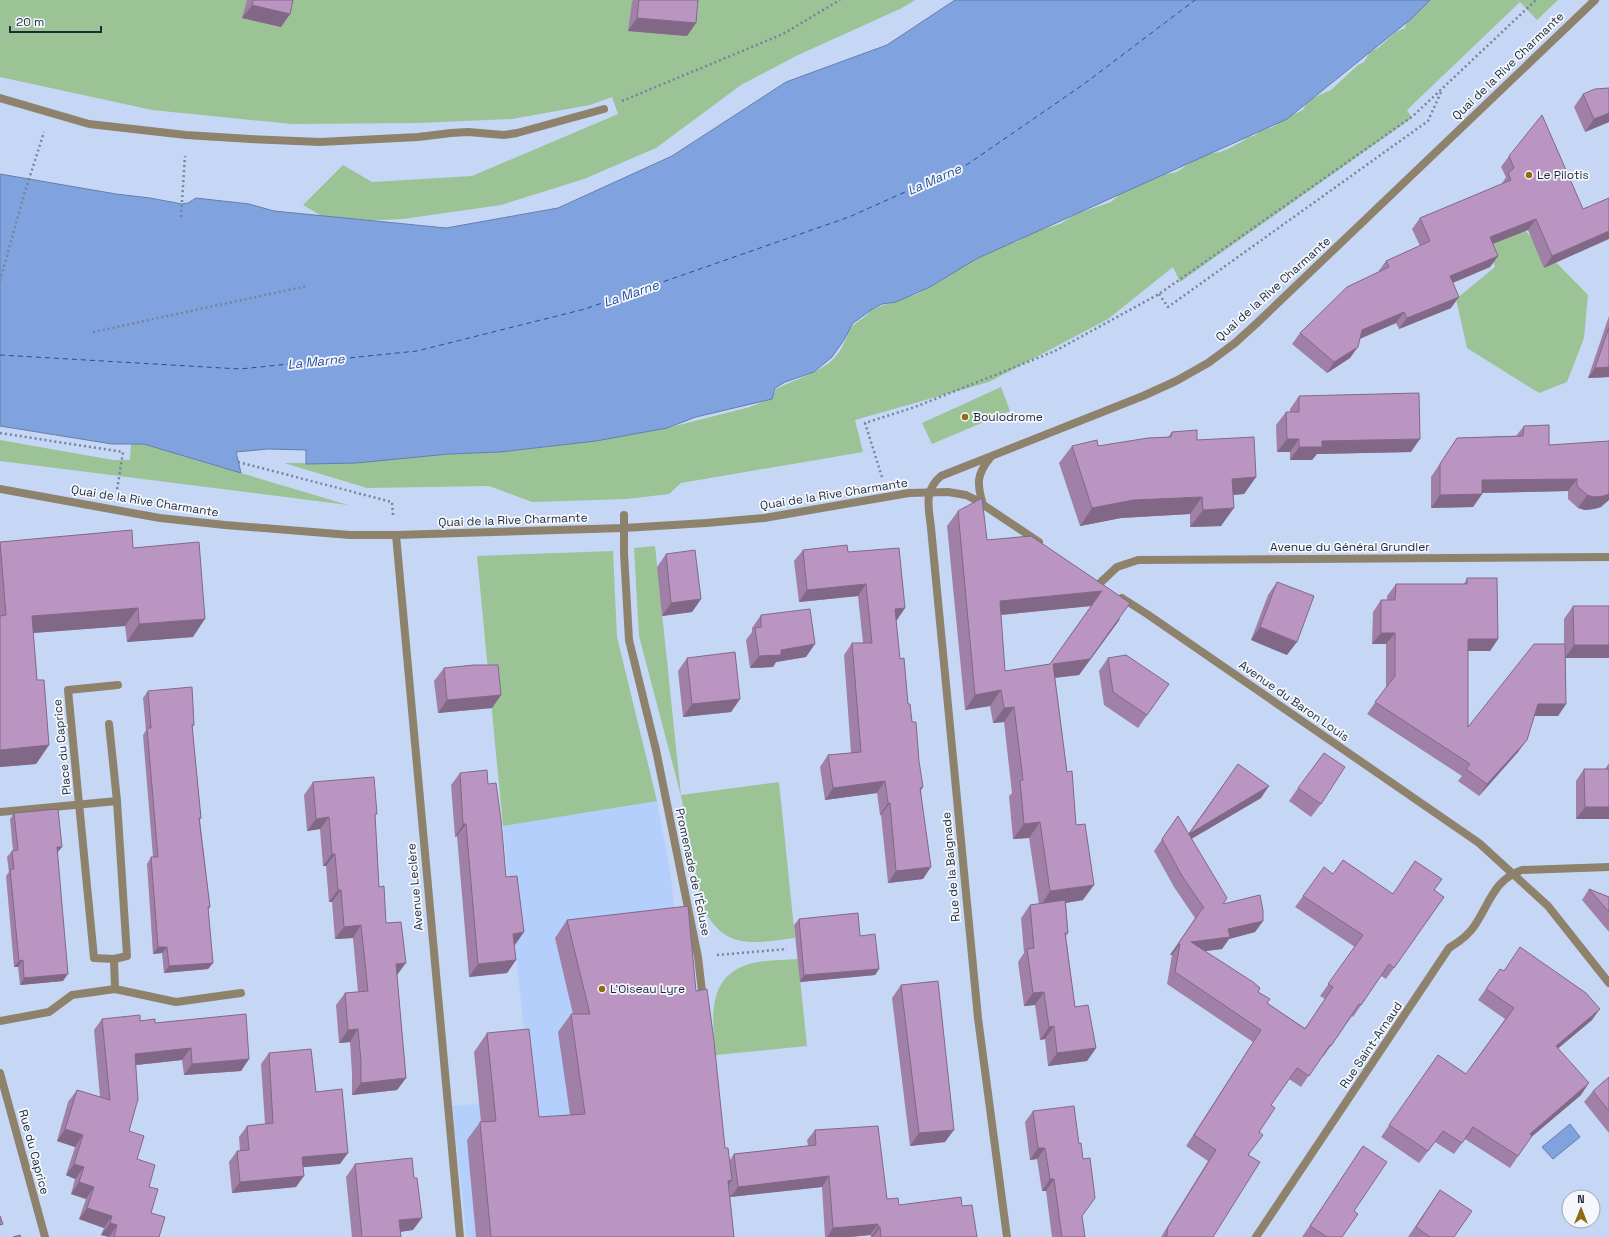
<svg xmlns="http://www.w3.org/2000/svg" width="1609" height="1237" viewBox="0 0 1609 1237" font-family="'Space Grotesk',sans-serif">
  <rect width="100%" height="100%" fill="#c6d7f5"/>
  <polygon fill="#b4cffb" points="657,801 671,878 711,1237 467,1237 452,1106 531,1099 503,826"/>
  <g fill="#9cc396">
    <polygon points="0,0 915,0 902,8 796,56 741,85 656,148 584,179 501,205 403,219 332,222 303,205 343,165 372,182 472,176 618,114 612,97 590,105 512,119 418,123 292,124 152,110 0,77"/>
    <path d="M1425,0H1558L1537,20L1520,2L1407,110L1412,118L1180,282L1173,267L1108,319L989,382L855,420L863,452L681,483L669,494L627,499L532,502L489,486L367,488L284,463H356L449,454L501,452L596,441L667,428L750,407L772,398L776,389C793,380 823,372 835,357C839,353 843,346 845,341C848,336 847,332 852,327C858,320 867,317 872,309L917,294L938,283L968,263L1009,243L1017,242L1030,233L1060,224L1076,214L1111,202L1119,195L1150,177L1177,172L1201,155L1220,152L1228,149L1243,141L1248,137L1254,136L1260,131L1273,127L1285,118L1303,110L1306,104L1315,97L1331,90L1358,65L1364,62L1370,52L1378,48L1396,32L1405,28L1407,21Z"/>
    <polygon points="1507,212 1588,295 1584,338 1567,382 1539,393 1467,348 1456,299 1495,267 1482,230"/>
    <polygon points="1001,387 1010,411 932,444 922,423"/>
    <polygon points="0,440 113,460 130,460 131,444 144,444 348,505 0,461"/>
    <path d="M655,546L681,795L779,782L795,938C754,943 725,951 703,908L681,796L639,636L634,548Z"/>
    <polygon points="613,551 617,637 657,801 503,826 477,556"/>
    <path d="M798,959L807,1046L716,1055C712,1020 706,977 749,964C761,960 784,960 798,959Z"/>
  </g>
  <g fill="#80a3df" stroke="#637eae">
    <polygon points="955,0 1430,0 1411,19 1287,119 976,259 930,287 896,302 882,304 874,308 853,323 844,340 832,357 814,372 785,382 775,388 772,399 696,417 667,428 596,441 500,452 449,454 356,463 306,464 306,450 268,449 236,452 241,473 144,444 112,444 0,426 0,174 116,194 150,198 182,204 188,203 196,198 249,204 274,211 446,228 558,208 672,156 786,82 887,45"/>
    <polygon points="1570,1124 1580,1137 1553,1159 1542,1147"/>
  </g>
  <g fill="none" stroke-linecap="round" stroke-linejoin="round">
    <polyline stroke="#264e95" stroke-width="1" stroke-dasharray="5 4" stroke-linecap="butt" points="0,355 240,369 417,351 585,309 849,217 968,164 1084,84 1195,0"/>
    <g stroke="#75839c" stroke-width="2.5" stroke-dasharray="2 3" stroke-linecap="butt">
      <polyline points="622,101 783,34 840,0"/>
      <polyline points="181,217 185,156"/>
      <polyline points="0,281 23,198 44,132"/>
      <polyline points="1159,294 1168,307 1428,121 1442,90"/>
      <polyline points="93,332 307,286"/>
      <polyline points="0,433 123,452 117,490"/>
      <polyline points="238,462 392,502 393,515"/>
      <polyline points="882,477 865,423 915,407 1055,351 1159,294 1413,116 1536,0"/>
      <polyline points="717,955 787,949"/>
    </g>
    <g stroke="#8e826d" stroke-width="8">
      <polyline points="0,98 89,124 186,135 250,139 320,142 418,137 451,133 468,132 504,135 517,133 604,109"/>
      <polyline points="624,515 624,553 629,640 656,750 698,957 703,1000"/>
      <polyline points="109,724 117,801 127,956 114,959 94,958 68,690 118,685"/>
      <polyline points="0,812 117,801"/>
      <polyline points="114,959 115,989"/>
      <polyline points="0,1021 49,1012 72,995 115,989 176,1002 241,993"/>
    </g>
    <g stroke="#8e826d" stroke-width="8">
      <polyline points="0,489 160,518 225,525 350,535 396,535 624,528 706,523 764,518 909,493 948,492 966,495 976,500 1039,542"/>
      <path d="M983,505C977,484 976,475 990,458"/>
      <polyline points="396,535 460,1237"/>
      <polyline points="1100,583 1117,567 1138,560 1609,557"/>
      <polyline points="1122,598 1147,614 1479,843 1548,906 1609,983"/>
      <polyline points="0,1073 45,1237"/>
      <path d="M1007,1237L978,1018L931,528C929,508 923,491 941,476L1143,396L1176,381L1208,363L1235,343L1257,323L1595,0"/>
      <path d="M1256,1237L1449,948C1459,942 1469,935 1475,925C1490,902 1495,879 1522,870L1609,867"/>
    </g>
  </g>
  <g fill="#a080a6" fill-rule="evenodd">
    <polygon points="247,0 293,0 290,14 281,27 242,18"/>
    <polygon points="633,0 639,0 696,23 687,36 628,31 632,2"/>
    <polygon points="1609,88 1609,122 1585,132 1574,107 1583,94"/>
    <polygon points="1509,156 1583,209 1609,198 1544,268 1528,230 1493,244 1498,256 1490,267 1453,283 1451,308 1399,329 1396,323 1360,339 1350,358 1327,373 1292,344 1300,333 1378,272 1386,261 1420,246 1412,229 1420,218 1501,185 1506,177 1501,167"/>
    <polygon points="1609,316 1609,377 1588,378"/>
    <polygon points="1299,396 1411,452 1317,454 1312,460 1290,460 1290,452 1277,452 1276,425 1286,412 1290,412 1290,409"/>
    <polygon points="1524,426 1549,445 1601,507 1594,509 1585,510 1578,508 1568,499 1568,491 1482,493 1482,494 1473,507 1431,508 1431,477 1457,438 1516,436"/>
    <polygon points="1172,432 1197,440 1256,477 1244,494 1233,495 1221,526 1190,527 1190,514 1121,518 1080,526 1059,463 1072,446 1098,446 1168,437"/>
    <path d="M958,511L987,540L1120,619L1079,675L1055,678L1083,900L1066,903L1068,933L1066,936L1075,1007L1096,1048L1087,1061L1048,1066L1045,1039L1040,1040L1035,1005L1024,1006L1018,962L1024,953L1021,918L1030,905L1039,904L1029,838L1013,839L1009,796L1012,793L1004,722L993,723L990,706L965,710L947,526ZM1091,606L1050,664L1005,671L1001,615Z"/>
    <polygon points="0,542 133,548 193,637 127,642 125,626 33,633 37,680 49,745 36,764 0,767"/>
    <polygon points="803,550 848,552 905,608 896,620 900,659 923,787 921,791 923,879 888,883 881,815 880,815 877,793 825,800 820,767 828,755 851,753 844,655 852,643 863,643 858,596 799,602 794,561"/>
    <polygon points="666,554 701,599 692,612 662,616 657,567"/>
    <polygon points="1467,578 1498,639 1490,651 1468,651 1468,727 1564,644 1564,619 1573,606 1609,658 1565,658 1566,704 1558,716 1534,716 1518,752 1479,796 1458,781 1462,776 1367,714 1386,687 1386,644 1372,644 1373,612 1381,600 1387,600 1387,596 1396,584 1464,584"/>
    <polygon points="1277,582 1287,655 1251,640 1268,595"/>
    <polygon points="761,615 806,657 776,662 773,667 750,668 746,640 752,632 752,628"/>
    <polygon points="687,658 740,699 731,712 683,717 678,671"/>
    <polygon points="1108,658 1169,684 1138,728 1104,705 1099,671"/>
    <polygon points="444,668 501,695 492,708 438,713 434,681"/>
    <polygon points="148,691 194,725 192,728 201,818 200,820 210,907 208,910 213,963 208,969 164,973 162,953 153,954 147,864 151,857 153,857 143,735 146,730 143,698"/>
    <polygon points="1609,763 1609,819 1576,819 1576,781 1584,769 1605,769"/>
    <polygon points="1238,764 1261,798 1191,839 1223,904 1263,921 1255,932 1229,939 1222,949 1204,951 1258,992 1267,1003 1305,1028 1325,999 1320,996 1355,947 1295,907 1303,896 1333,874 1393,894 1434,890 1444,897 1386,979 1381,976 1353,1017 1352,1016 1323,1057 1322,1056 1301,1087 1289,1079 1271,1105 1213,1237 1161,1237 1208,1161 1186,1146 1253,1042 1167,984 1172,955 1170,955 1195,918 1174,887 1154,851 1178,816 1188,834"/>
    <polygon points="460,773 488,784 506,877 515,945 514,945 516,960 507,973 469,977 457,836 455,837 451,785"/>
    <polygon points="313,782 375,816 379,887 386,923 397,975 406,1078 397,1090 352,1095 352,1073 350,1042 339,1043 336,1005 345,993 358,992 353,938 335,939 332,902 329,902 326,866 323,866 320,829 307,831 304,795"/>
    <polygon points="1298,788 1321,804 1311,817 1289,801"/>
    <polygon points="14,813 57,853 63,981 20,985 18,967 14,967 6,876 9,872 7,857 12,851 13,851 10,819"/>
    <polygon points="1589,889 1609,897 1609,932 1582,900"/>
    <polygon points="799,919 860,936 879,969 875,975 800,982 794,925"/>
    <polygon points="567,920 696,991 725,1148 730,1160 734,1154 808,1146 807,1140 815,1130 887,1199 899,1205 962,1206 977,1237 871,1237 870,1235 850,1237 825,1237 822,1187 730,1197 729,1185 734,1237 476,1237 467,1140 480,1122 481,1122 474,1052 487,1033 539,1117 570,1115 558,1032 571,1014 573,1014 555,938"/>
    <polygon points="1500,969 1592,1020 1558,1048 1581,1095 1531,1137 1510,1168 1465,1139 1454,1154 1435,1142 1419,1163 1381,1137 1438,1055 1466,1074 1505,1019 1478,1000"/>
    <polygon points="901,985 945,1142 910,1146 892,998"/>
    <polygon points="102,1019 140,1021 155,1023 249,1059 241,1071 184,1075 182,1060 136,1065 129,1131 137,1159 149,1187 151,1213 159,1237 109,1237 101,1235 104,1228 79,1219 86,1199 71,1194 75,1179 66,1175 75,1147 57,1141 68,1102 77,1090 100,1097 94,1030"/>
    <polygon points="269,1053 316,1092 340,1164 303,1167 296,1187 232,1193 229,1162 237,1151 240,1151 239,1137 247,1126 265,1124 261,1064"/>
    <polygon points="1609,1077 1609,1133 1584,1102 1593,1091"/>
    <polygon points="1033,1111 1082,1216 1085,1237 1052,1237 1046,1191 1042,1191 1037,1159 1030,1160 1025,1122"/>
    <polygon points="1363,1146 1354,1211 1342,1237 1302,1237"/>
    <polygon points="355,1164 413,1230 400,1232 401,1237 352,1237 346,1177"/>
    <polygon points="1440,1190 1454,1237 1408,1237 1431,1203"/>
  </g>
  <g fill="#826887">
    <polygon points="252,5 290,14 281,27 242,18"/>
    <polygon points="637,18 696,23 687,36 628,31"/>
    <polygon points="1609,113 1609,122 1585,132 1594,119"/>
    <polygon points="1536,219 1528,230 1482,248 1490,237"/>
    <polygon points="1609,231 1609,239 1544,268 1552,256"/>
    <polygon points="1498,256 1490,267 1442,287 1450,276"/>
    <polygon points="1459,297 1451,308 1399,329 1407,318"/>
    <polygon points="1404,312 1396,323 1354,341 1362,330"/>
    <polygon points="1358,347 1350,358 1327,373 1334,362"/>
    <polygon points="1609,367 1609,377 1588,378 1595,368"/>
    <polygon points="1287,439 1299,439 1290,452 1277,452"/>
    <polygon points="1420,439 1411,452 1317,454 1312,460 1290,460 1299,447 1322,441"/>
    <polygon points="1256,477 1244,494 1220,496 1232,479"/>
    <polygon points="1577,479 1568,491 1473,493 1482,480"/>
    <polygon points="1482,494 1473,507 1431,508 1440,495"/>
    <polygon points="1609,494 1609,500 1601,507 1594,509 1585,510 1578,508 1587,495"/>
    <polygon points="1202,497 1190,514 1121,518 1080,526 1092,508 1133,500"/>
    <polygon points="1234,508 1221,526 1190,527 1203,510"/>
    <polygon points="866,584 858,596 799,602 807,590"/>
    <polygon points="1102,591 1091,606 989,616 1000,601"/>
    <polygon points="701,599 692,612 662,616 671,603"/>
    <polygon points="138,608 125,626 19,634 32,616"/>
    <polygon points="905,608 897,620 887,621 895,609"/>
    <polygon points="205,619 193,637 127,642 139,624"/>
    <polygon points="1120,619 1079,675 1042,679 1053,664"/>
    <polygon points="1260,627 1297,642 1287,655 1251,640"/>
    <polygon points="1381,633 1395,633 1386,644 1372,644"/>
    <polygon points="1468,639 1498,639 1490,651 1460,651"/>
    <polygon points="815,644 806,657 776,662 773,667 750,668 759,656 781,650"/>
    <polygon points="1574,645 1609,645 1609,658 1565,658"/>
    <polygon points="1001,690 990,706 965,710 975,695"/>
    <polygon points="501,695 492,708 438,713 447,700"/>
    <polygon points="740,699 731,712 683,717 692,704"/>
    <polygon points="1538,704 1566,704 1558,716 1529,716"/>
    <polygon points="1014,707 1004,722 993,723 1004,708"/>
    <polygon points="1527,740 1518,752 1479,796 1487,784"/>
    <polygon points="49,745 36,764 0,767 0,750"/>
    <polygon points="885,781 877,793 825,800 833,788"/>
    <polygon points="1269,786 1261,798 1181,845 1189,834"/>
    <polygon points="888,803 890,803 881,815 880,815"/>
    <polygon points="1585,807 1609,807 1609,819 1576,819"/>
    <polygon points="329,817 320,829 307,831 316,819"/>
    <polygon points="1040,822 1029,838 1013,839 1024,824"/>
    <polygon points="463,824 466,824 457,836 455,837"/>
    <polygon points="57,847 62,847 57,853"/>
    <polygon points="332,854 335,854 326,866 323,866"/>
    <polygon points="931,867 923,879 888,883 896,871"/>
    <polygon points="1094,885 1083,900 1040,907 1050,891"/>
    <polygon points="338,890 341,890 332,902 329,902"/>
    <polygon points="1263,921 1255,932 1229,939 1222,949 1183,954 1191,942 1228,929"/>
    <polygon points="361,925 353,938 335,939 344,927"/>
    <polygon points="524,932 515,945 504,946 513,934"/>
    <polygon points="1178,944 1180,944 1172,955 1170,955"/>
    <polygon points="158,947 167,947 162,953 153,954"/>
    <polygon points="23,960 18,967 14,967 19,961"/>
    <polygon points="516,960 507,973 469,977 478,964"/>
    <polygon points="213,963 208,969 164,973 169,966"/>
    <polygon points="406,963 397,975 396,964"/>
    <polygon points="879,969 875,975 800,982 804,975"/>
    <polygon points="68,974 63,981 20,985 24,978"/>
    <polygon points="1044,992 1035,1005 1024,1006 1033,993"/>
    <polygon points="1600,1009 1592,1020 1548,1057 1556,1046"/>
    <polygon points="1054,1026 1045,1039 1040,1040 1049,1027"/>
    <polygon points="358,1029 350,1042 339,1043 348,1030"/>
    <polygon points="191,1048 182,1060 127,1066 135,1054"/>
    <polygon points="1096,1048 1087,1061 1048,1066 1057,1053"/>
    <polygon points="249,1059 241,1071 184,1075 192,1064"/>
    <polygon points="406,1078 397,1090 352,1095 361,1083"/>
    <polygon points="1589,1083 1581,1095 1522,1145 1530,1134"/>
    <polygon points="65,1129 83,1135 75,1147 57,1141"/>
    <polygon points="954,1130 945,1142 910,1146 919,1133"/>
    <polygon points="1038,1148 1045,1148 1037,1159 1030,1160"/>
    <polygon points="348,1153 340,1164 294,1168 302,1157"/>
    <polygon points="74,1164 84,1167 75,1179 66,1175"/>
    <polygon points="304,1176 296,1187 232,1193 240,1182"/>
    <polygon points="829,1176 822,1187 730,1197 738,1187"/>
    <polygon points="1050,1179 1054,1179 1046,1191 1042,1191"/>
    <polygon points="732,1180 719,1199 728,1181"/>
    <polygon points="79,1182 94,1187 86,1199 71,1194"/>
    <polygon points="87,1208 112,1216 104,1228 79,1219"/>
    <polygon points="422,1218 413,1230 390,1233 399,1220"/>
    <polygon points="110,1223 117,1225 109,1237 101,1235"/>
    <polygon points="878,1224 870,1235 850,1237 827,1237 833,1228"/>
    <polygon points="878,1227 880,1227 873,1237 871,1237"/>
  </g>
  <g fill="#ba95c1" stroke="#826887" fill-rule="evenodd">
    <polygon points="253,0 293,0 290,14 252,5"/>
    <polygon points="639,0 698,0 696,23 637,18"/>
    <polygon points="1609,88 1609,113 1594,119 1583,94 1595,89"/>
    <polygon points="1542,115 1583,209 1609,198 1609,231 1552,256 1536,219 1490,237 1498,256 1450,276 1459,297 1407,318 1404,312 1362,330 1358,347 1334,362 1300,333 1347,287 1389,267 1386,261 1430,241 1420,218 1511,180 1508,173 1514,168 1509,156"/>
    <polygon points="1609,327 1609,367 1595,368"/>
    <polygon points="1419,393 1420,439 1322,441 1322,447 1299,447 1299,439 1287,439 1286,412 1299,412 1299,396"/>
    <polygon points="1549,425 1549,445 1609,441 1609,494 1603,496 1594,497 1587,495 1577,486 1577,479 1482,480 1482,494 1440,495 1440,464 1457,438 1523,436 1524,426"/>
    <polygon points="1197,430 1197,440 1254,437 1256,477 1232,479 1234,508 1203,510 1202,497 1133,500 1092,508 1072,446 1097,440 1098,446 1148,438 1171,437 1172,432"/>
    <path d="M982,498L987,540L1031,536L1130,603L1090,659L1053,664L1067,772L1072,771L1076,825L1085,824L1094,885L1050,891L1040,822L1024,824L1020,781L1023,780L1014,707L1004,708L1001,690L975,695L958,511ZM1102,591L1050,664L1005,671L1000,601Z"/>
    <polygon points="132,530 133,548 199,542 205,619 139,624 138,608 32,616 37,680 44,680 49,745 0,750 0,616 6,615 0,542"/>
    <polygon points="847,545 848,552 899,548 905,608 895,609 900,659 904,658 908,704 910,704 912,722 916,722 919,761 923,787 920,788 931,867 896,871 890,803 888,803 885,781 833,788 828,755 861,752 852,643 872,643 866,584 807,590 803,550"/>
    <polygon points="695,550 701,599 671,603 666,554"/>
    <polygon points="1467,578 1497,578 1498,639 1468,639 1468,727 1534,644 1565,644 1566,704 1538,704 1527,740 1487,784 1466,769 1470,764 1375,702 1395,676 1395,633 1381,633 1381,600 1395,600 1396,584 1467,584"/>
    <polygon points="1277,582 1314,596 1297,642 1260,627"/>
    <polygon points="1573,606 1609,606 1609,645 1574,645"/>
    <polygon points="810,609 815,644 781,650 781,655 759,656 755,628 761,627 761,615"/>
    <polygon points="735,652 740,699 692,704 687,658"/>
    <polygon points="1126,655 1169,684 1147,715 1113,692 1108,658"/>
    <polygon points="474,665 498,665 501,695 447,700 444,668"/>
    <polygon points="192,687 194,725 192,725 201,818 199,818 210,907 208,907 213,963 169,966 167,947 158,947 151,857 158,857 147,728 151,728 148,691"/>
    <polygon points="1324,753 1345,767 1321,804 1298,788"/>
    <polygon points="1238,764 1269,786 1189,834"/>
    <polygon points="1584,769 1609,769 1609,807 1585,807"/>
    <polygon points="487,770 488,784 496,783 501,820 506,877 517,876 524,932 513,934 516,960 478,964 466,824 463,824 460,773"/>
    <polygon points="374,777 377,814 375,814 379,887 384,886 386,923 401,922 406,963 396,964 406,1078 361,1083 361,1061 358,1029 348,1030 345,993 368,991 361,925 344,927 341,890 338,890 335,854 332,854 329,817 316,819 313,782"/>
    <polygon points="58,809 62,847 57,847 68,974 24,978 23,960 19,961 10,869 14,869 12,851 18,850 14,813"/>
    <polygon points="1178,816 1227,898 1223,904 1260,895 1263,911 1263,921 1228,929 1230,937 1191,942 1253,982 1260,988 1258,992 1270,999 1267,1003 1305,1029 1333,987 1328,984 1363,935 1303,896 1324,867 1333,874 1343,860 1393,894 1415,861 1442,879 1434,890 1444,897 1394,968 1389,964 1361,1005 1359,1004 1331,1046 1330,1045 1309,1076 1297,1068 1271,1105 1275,1108 1259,1132 1263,1135 1248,1155 1260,1162 1213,1237 1166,1237 1167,1235 1168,1227 1216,1150 1194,1135 1261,1030 1175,972 1180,944 1178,944 1202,909 1204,908 1182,876 1162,839"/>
    <polygon points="1589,889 1609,897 1609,912"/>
    <polygon points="1065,900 1068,933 1065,933 1075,1007 1088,1005 1096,1048 1057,1053 1054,1026 1049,1027 1044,992 1033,993 1027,949 1034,948 1030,905"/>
    <polygon points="688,906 696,991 707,989 714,1041 725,1148 728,1148 732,1180 728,1181 734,1237 491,1237 480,1122 496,1121 487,1033 529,1029 539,1117 585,1114 571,1014 590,1014 567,920"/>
    <polygon points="858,913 860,936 875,934 879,969 804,975 799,919"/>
    <polygon points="1520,947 1586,993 1600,1009 1556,1046 1589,1083 1530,1134 1532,1136 1518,1156 1473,1127 1462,1143 1443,1131 1428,1151 1389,1125 1438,1055 1466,1074 1514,1008 1486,989 1500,969 1504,971"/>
    <polygon points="938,981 954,1130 919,1133 901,985"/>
    <polygon points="246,1014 249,1059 192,1064 191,1048 135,1054 138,1099 129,1131 144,1136 137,1159 155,1165 149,1187 158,1189 151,1213 165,1217 159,1237 114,1237 117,1225 110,1223 112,1216 87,1208 94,1187 79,1182 84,1167 74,1164 83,1135 65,1129 77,1090 110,1100 102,1019 140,1015 140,1021 155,1019 155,1023"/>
    <polygon points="311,1049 316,1092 342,1089 348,1153 302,1157 304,1176 240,1182 237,1151 249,1150 247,1126 273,1123 269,1053"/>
    <polygon points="1609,1077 1609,1111 1593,1091"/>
    <polygon points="1074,1106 1079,1144 1081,1143 1083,1159 1090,1158 1095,1198 1082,1216 1085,1237 1062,1237 1054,1179 1050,1179 1045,1148 1038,1148 1033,1111"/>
    <polygon points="878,1126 887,1199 898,1198 899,1205 961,1197 962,1206 972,1205 977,1237 881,1237 880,1227 878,1227 878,1224 833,1228 829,1176 738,1187 734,1154 816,1145 815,1130"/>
    <polygon points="1363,1146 1387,1162 1354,1211 1358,1214 1342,1237 1327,1237 1310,1226"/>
    <polygon points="412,1158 414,1178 417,1178 422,1218 399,1220 401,1237 362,1237 355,1164"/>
    <polygon points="1440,1190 1472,1211 1454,1237 1430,1237 1416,1227"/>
    <polygon points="0,1216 3,1224 0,1225"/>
    <polygon points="20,1235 21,1237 13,1237"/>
  </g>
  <g fill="#936b14" stroke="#f4f8fd" stroke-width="1.5">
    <circle cx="1529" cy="175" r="4"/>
    <circle cx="965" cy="417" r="4"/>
    <circle cx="602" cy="989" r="4"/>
  </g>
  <g text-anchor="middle" stroke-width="3.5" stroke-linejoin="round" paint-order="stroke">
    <g font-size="12" fill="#1e293c" stroke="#f4f8fd">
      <text transform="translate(1508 66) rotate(-44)" y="4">Quai de la Rive Charmante</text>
      <text transform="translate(1273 289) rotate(-42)" y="4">Quai de la Rive Charmante</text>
      <text transform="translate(834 494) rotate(-9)" y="4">Quai de la Rive Charmante</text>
      <text transform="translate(145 501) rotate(9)" y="4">Quai de la Rive Charmante</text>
      <text transform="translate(513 520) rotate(-2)" y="4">Quai de la Rive Charmante</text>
      <text x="1350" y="551">Avenue du Général Grundler</text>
      <text transform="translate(1294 701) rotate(35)" y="4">Avenue du Baron Louis</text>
      <text transform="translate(62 747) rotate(-96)" y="4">Place du Caprice</text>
      <text transform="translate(951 867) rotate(-95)" y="4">Rue de la Baignade</text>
      <text transform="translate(693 872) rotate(78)" y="4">Promenade de l'Écluse</text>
      <text transform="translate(415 887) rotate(-95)" y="4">Avenue Leclère</text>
      <text transform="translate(1371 1045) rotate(-56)" y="4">Rue Saint-Arnaud</text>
      <text transform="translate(34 1152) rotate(75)" y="4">Rue du Caprice</text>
    </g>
    <g font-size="12" fill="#1e293c" stroke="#f4f8fd" text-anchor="start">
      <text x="1537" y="179">Le Pilotis</text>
      <text x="973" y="421">Boulodrome</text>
      <text x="610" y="993">L'Oiseau Lyre</text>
    </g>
    <g font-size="13" font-style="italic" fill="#264e95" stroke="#f4f8fd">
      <text transform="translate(934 179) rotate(-24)" y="5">La Marne</text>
      <text transform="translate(631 293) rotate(-19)" y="5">La Marne</text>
      <text transform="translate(316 361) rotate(-6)" y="5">La Marne</text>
    </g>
  </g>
  <g transform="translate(1581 1209)"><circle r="19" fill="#f4f8fd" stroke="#9ea5b0"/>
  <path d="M0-3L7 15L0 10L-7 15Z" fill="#936b14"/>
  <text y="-6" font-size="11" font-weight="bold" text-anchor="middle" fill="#1e293c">N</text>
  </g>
  <path d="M10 26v6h91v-6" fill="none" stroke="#1e293c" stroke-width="2"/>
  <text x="16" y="26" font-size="12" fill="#1e293c" stroke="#f4f8fd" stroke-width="3" paint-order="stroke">20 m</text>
</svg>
